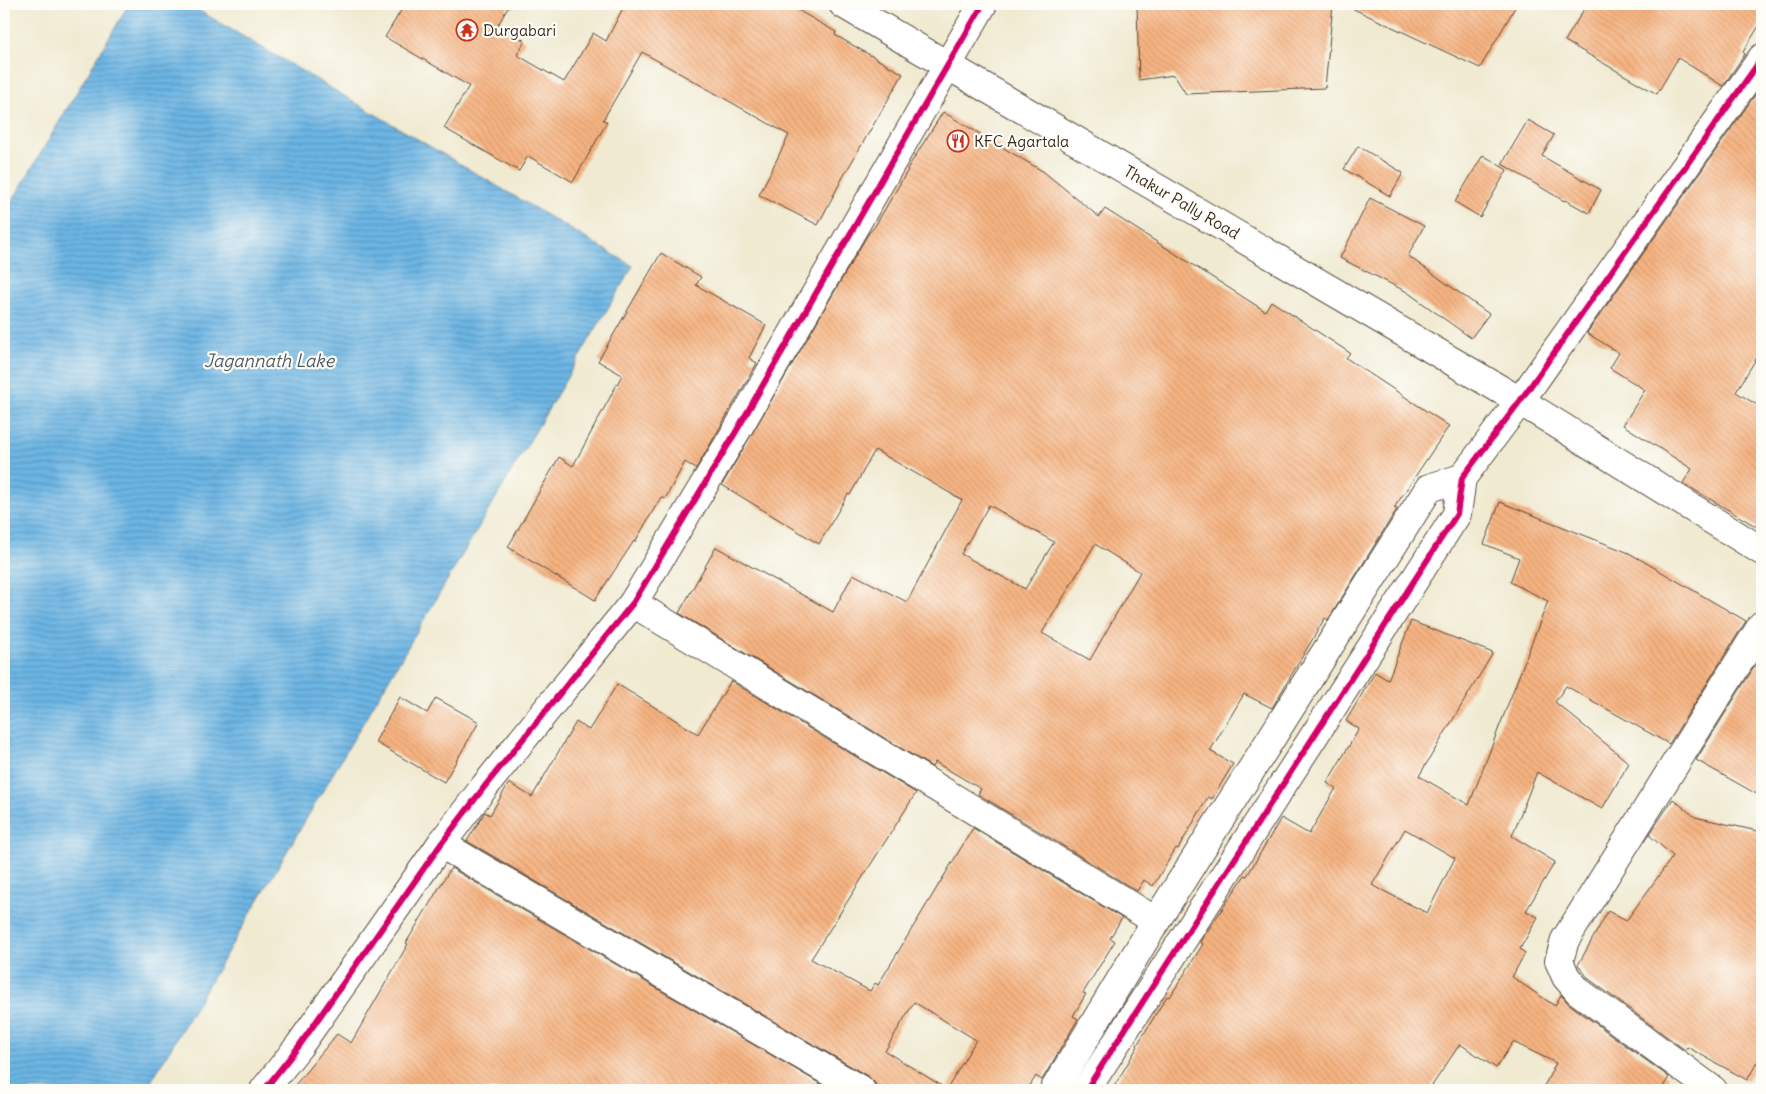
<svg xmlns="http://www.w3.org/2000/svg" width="1766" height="1094" viewBox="0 0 1766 1094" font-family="Delius,sans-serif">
  <defs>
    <pattern id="water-rules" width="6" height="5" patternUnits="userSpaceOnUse" patternTransform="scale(1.25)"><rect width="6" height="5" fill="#6cb5e4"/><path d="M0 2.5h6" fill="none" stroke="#5a93b8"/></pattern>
    <pattern id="building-back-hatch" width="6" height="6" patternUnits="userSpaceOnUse" patternTransform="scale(1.25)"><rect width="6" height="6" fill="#f6b381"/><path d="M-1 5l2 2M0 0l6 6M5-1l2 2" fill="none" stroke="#d49a6f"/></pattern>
  </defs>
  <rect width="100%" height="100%" fill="#fdfcf7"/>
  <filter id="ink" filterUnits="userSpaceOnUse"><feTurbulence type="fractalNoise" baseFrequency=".02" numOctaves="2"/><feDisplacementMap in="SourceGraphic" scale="10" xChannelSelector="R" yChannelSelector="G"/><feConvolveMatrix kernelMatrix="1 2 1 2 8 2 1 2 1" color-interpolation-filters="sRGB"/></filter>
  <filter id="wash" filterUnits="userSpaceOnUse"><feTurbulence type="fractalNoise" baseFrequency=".0096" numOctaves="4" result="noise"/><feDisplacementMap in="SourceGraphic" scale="20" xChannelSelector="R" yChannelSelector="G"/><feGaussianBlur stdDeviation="1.12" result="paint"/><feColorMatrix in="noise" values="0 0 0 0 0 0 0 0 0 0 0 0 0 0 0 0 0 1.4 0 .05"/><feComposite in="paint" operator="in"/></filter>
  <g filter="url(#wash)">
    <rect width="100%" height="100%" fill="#f0ead1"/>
    <polygon fill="url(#water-rules)" stroke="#547081" points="129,4 188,4 633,266 146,1090 4,1090 4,215"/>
    <g id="blocks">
      <g fill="url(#building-back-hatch)" fill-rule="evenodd">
        <polygon points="405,4 510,4 498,25 525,41 517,55 564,82 593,33 606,41 625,4 787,4 836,32 835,35 903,74 843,177 818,225 759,195 789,135 642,52 603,120 607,122 573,182 528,156 519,171 444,128 469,86 385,37"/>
        <polygon points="1137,4 1333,4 1325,88 1186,94 1174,75 1139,80"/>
        <polygon points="1343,4 1517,4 1480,68"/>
        <polygon points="1587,4 1762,4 1762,21 1743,52 1745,54 1723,86 1678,58 1657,94 1565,41"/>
        <polygon points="1762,85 1762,349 1736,392 1762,408 1762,530 1683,483 1692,469 1623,425 1645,390 1610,368 1619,353 1587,333"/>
        <path d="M943,112L1044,172L1099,217L1105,209L1265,311L1271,301L1350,353L1346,358L1449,426L1394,508L1397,509L1328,620L1325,618L1272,708L1244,694L1210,751L1233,764L1212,799L1208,797L1178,849L1176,848L1153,886L1144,880L1137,891L978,794L981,789L935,762L932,767L679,613L716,547L833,612L853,574L907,602L962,500L875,450L850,495L848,494L819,544L722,485L868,234L875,226L908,170L907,169ZM989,505L1054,542L1025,589L961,554ZM1095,544L1140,572L1090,660L1042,633Z"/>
        <polygon points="1528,120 1554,135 1542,156 1601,190 1589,213 1565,200 1564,201 1502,164"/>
        <polygon points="1358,146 1403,173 1390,196 1344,169"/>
        <polygon points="1483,155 1507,170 1480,217 1455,202"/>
        <polygon points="1370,198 1424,226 1408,256 1489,314 1471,338 1407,292 1340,258"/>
        <polygon points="661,253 701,277 696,285 766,325 749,358 757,363 696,469 685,462 665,499 661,497 635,542 634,541 595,600 508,547 559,457 573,466 622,375 598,361"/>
        <path d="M1500,502L1629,553L1746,621L1669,744L1566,686L1555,702L1629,763L1602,809L1537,772L1512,836L1555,862L1526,911L1538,917L1520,949L1525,953L1512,977L1555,1006L1561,995L1569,1004L1669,1077L1661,1090H1542L1556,1063L1513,1042L1496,1068L1460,1044L1429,1090H1112L1138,1046L1137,1045L1167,996L1170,997L1203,944L1200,942L1245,875L1247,876L1281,818L1309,834L1336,788L1327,783L1359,729L1346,721L1375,672L1388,680L1411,621L1493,653L1419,776L1469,805L1548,601L1510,582L1519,558L1484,544ZM1405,829L1455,858L1427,913L1372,885Z"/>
        <polygon points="1762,654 1762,797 1696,760"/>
        <path d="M731,681L916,793L811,959L870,991L875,983L878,985L973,828L1122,918L1110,938L1115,941L1083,993L1086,994L1073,1016L1078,1019L1042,1080L1036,1076L1027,1090H877L875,1083L869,1077L467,841L485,812L490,815L509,783L532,797L576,722L589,730L617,684L698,734ZM914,1002L976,1040L947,1089L885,1051Z"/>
        <polygon points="400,697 427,713 436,698 479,722 444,782 375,742"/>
        <polygon points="1673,799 1695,817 1762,832 1762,1054 1747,1080 1687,1047 1685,1050 1589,979 1578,965 1608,911 1626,921 1673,856 1649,835"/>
        <polygon points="451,868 831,1090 291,1090 337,1034 351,1043 408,944 406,943"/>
      </g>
    </g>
  </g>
  <g filter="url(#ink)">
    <use href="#blocks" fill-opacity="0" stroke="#564739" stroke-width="1"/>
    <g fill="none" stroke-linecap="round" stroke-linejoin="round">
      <g stroke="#564739" stroke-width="30">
        <g id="minor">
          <polyline points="843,4 1520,401 1762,551"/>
          <polyline points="633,603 1156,921"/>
          <polyline points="441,844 861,1090"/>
          <polyline points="264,1090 299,1046 441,844 485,786 633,603 737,430 983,4"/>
          <polyline points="1054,1090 1156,921 1429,488 1462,478"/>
          <polyline points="1086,1090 1457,514 1462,478 1520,401 1762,58"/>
          <polyline points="1713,1090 1578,991 1566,977 1559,961 1565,940 1762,625"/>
        </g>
      </g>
      <use href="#minor" stroke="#fff" stroke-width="28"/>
      <g stroke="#fdfcf7" stroke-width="9">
        <g id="cycleway">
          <polyline points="264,1090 299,1046 441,844 485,786 633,603 737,430 983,4"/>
          <polyline points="1086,1090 1457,514 1462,478 1520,401 1762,58"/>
        </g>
      </g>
      <use href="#cycleway" stroke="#d6006c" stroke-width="6"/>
    </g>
  </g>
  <defs>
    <g id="temple-ring" transform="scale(1.125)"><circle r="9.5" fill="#fdfcf7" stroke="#c8321e" stroke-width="1.5"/><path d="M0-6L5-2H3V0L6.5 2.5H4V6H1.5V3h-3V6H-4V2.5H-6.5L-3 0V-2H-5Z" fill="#c8321e"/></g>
    <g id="restaurant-ring" transform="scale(1.125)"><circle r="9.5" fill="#fdfcf7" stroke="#c8321e" stroke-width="1.5"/><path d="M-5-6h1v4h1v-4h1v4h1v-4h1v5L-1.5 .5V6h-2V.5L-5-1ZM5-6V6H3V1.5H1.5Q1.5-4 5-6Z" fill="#c8321e"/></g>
  </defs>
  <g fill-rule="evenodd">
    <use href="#temple-ring" x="467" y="30"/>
    <use href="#restaurant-ring" x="958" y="141"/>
  </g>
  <g text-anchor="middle" stroke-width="4.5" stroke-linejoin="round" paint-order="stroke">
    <g font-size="16" fill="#3b2a1e" stroke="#fdfcf7" text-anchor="start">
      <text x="483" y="36">Durgabari</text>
      <text x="974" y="147">KFC Agartala</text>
    </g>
    <g font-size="16" fill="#3b2a1e" stroke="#fdfcf7">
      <text transform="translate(1182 202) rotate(30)" y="6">Thakur Pally Road</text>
    </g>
    <g font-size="18" font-style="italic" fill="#4c5b63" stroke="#fdfcf7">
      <text x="269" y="367">Jagannath Lake</text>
    </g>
  </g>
  <rect width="1766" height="1094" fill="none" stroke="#fdfcf7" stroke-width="20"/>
</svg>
